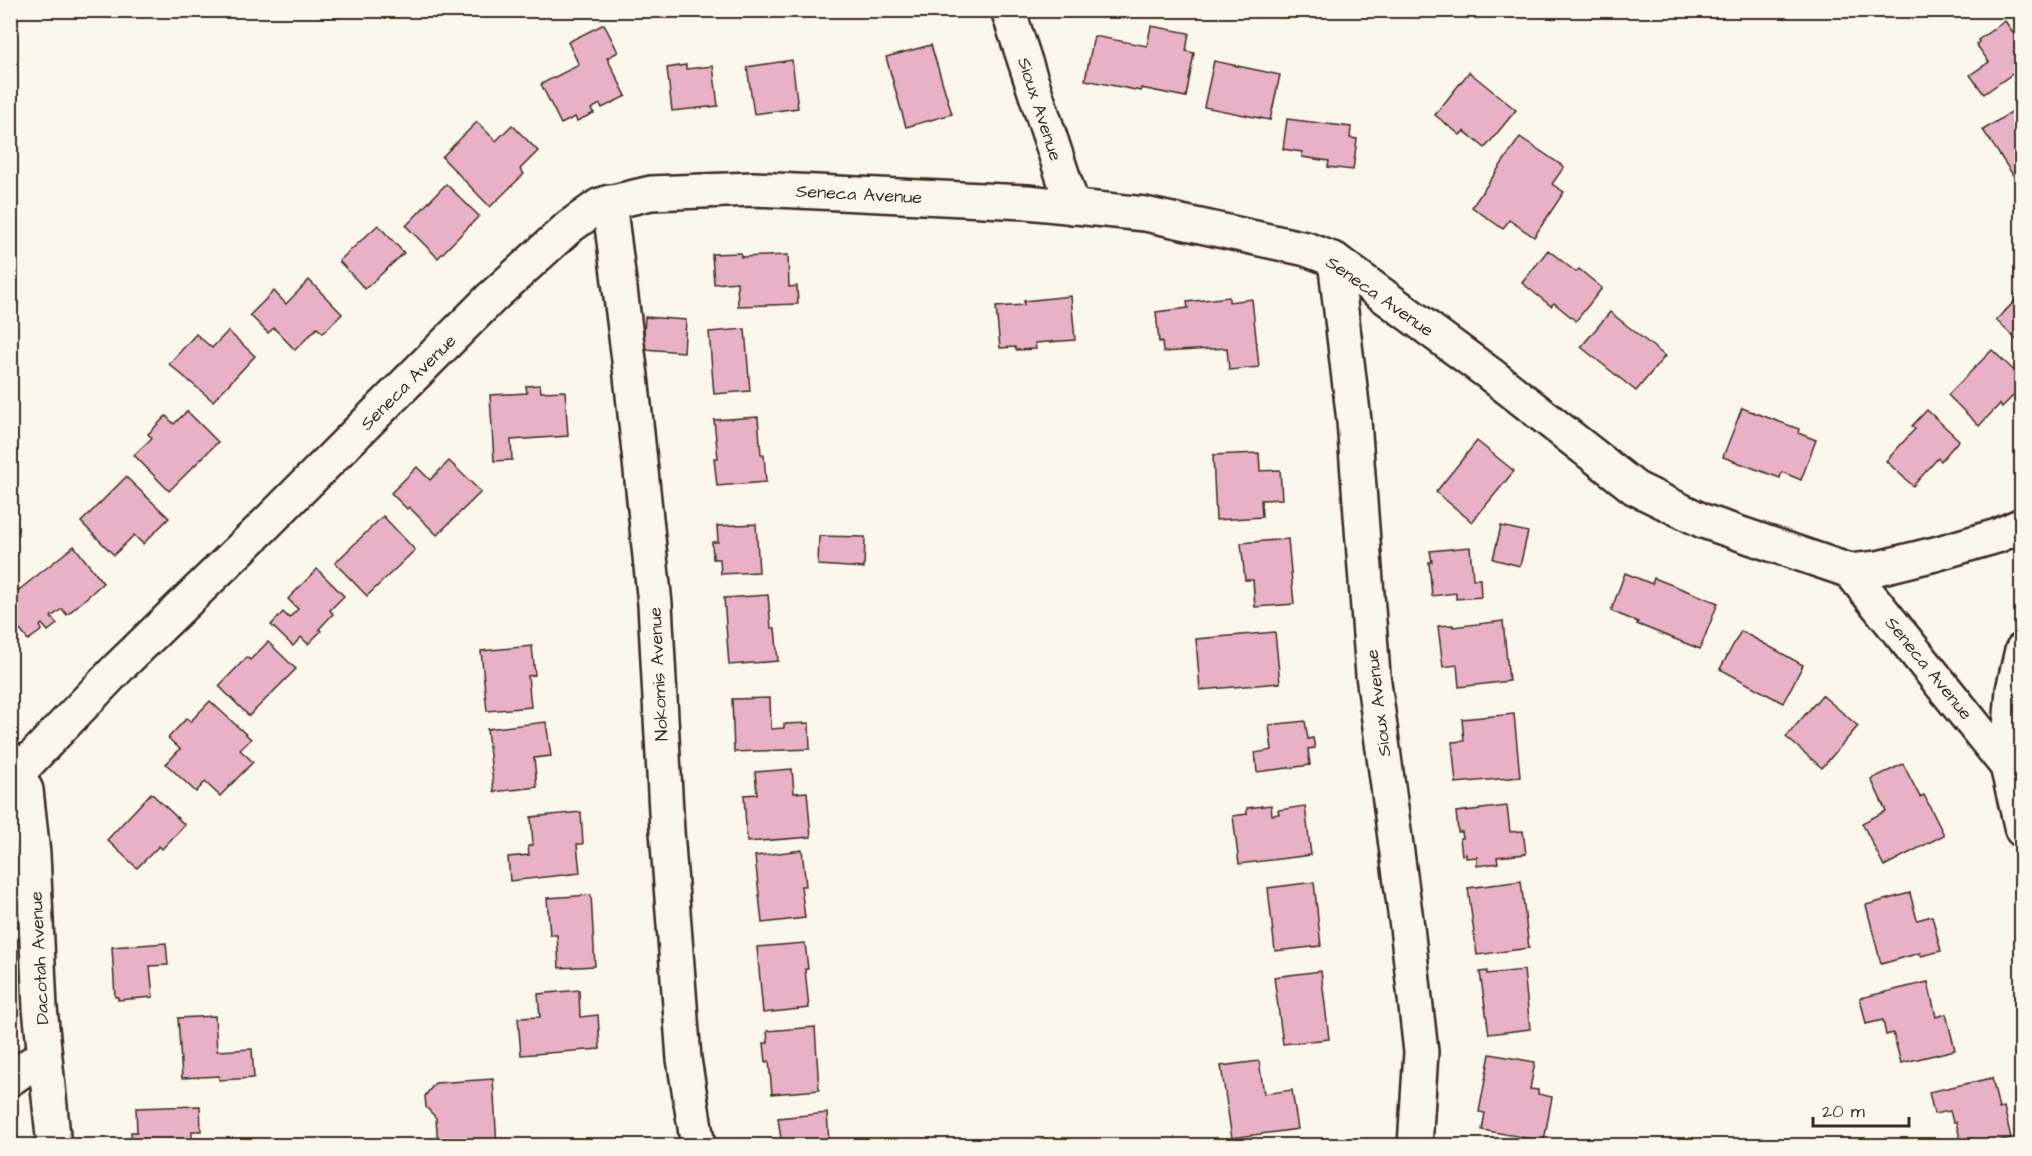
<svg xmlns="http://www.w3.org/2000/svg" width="2032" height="1156" viewBox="0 0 2032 1156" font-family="'Architects Daughter',sans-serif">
  <rect width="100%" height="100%" fill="#fbf7ec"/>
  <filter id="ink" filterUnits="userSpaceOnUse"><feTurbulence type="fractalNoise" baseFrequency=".0167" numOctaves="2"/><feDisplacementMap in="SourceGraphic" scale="12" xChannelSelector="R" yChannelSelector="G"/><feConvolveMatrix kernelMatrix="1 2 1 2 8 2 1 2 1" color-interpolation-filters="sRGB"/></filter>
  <g filter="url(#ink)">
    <g fill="#e9b1c5" stroke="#3b2a1e" stroke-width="1.5">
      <polygon points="2005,21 2016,37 2020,34 2022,37 2022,67 1984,94 1970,75 1989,62 1976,44 1979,42 1978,40"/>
      <polygon points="604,24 618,52 607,58 626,96 602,108 600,104 591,109 594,113 577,121 575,117 561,124 541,84 579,65 568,42"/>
      <polygon points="1151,26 1189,33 1186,51 1194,53 1186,97 1141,88 1141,91 1085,80 1094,36 1147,46"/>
      <polygon points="931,45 952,114 906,127 886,57"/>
      <polygon points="792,60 798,108 754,114 747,67"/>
      <polygon points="1214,61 1280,75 1270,120 1204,107"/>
      <polygon points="686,65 686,69 713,66 718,106 672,111 667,68"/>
      <polygon points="1469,72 1516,110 1485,148 1464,131 1460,135 1435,115"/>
      <polygon points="2022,105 2022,174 2015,178 1983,130"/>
      <polygon points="1287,119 1351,127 1350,138 1357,139 1353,170 1328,167 1329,161 1302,157 1302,152 1283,149"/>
      <polygon points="477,122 496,141 512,125 538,151 520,169 524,174 490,207 442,157"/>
      <polygon points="1520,137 1564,167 1552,184 1564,192 1534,237 1509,220 1503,229 1472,207"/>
      <polygon points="446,184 479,216 438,258 406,226"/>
      <polygon points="378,225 404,253 365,289 339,261"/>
      <polygon points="1548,250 1576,272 1579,269 1602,288 1576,321 1554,303 1551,306 1522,283"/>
      <polygon points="741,253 741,257 788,255 789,287 797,286 798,304 738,306 737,282 714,284 712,254"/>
      <polygon points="309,280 342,314 323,333 317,328 295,350 274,328 268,333 250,315 274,291 286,304"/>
      <polygon points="2022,289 2022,345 1996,320 2019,297 2016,295"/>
      <polygon points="1071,296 1075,340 1035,343 1036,349 1016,350 1015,347 1000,348 996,307 1024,305 1024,301"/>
      <polygon points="1229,297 1229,302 1252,299 1259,367 1229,370 1227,348 1163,352 1162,341 1159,342 1156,312 1188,308 1187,302"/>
      <polygon points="1610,312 1665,356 1636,391 1581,347"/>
      <polygon points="645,317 686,320 684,352 643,349"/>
      <polygon points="745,329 750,391 714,394 709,332"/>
      <polygon points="228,331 255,356 213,401 169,364 196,334 212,348"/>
      <polygon points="1992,350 2022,378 2022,387 2002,407 2000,404 1979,426 1948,395"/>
      <polygon points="540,385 541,392 565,391 568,436 511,440 512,460 494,461 490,395 527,393 526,386"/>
      <polygon points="1742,408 1799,429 1798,433 1816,440 1801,480 1782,472 1780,478 1723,457"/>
      <polygon points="1927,410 1959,440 1941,461 1938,458 1913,486 1886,461 1915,429 1912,426"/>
      <polygon points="187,411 218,442 169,491 134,455 152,438 148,434 166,416 174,424"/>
      <polygon points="758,417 761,455 764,455 766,482 717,486 714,458 718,458 714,420"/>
      <polygon points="1477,441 1514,471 1472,522 1436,492"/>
      <polygon points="1259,453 1260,471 1280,470 1282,499 1261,500 1262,517 1216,520 1213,455"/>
      <polygon points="449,461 481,492 437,535 409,507 407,509 391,493 417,467 430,480"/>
      <polygon points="126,477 169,518 143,544 134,535 114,555 81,522"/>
      <polygon points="383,516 415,550 367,596 335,563"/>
      <polygon points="756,524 759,572 721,574 720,559 713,559 712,542 718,542 717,526"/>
      <polygon points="1501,526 1528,532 1520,566 1493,559"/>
      <polygon points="819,536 865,537 864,568 818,565"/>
      <polygon points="1288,539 1294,604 1255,607 1253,580 1245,580 1241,543"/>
      <polygon points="74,546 103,583 67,615 62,609 51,617 57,624 48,631 42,624 40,626 42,630 28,640 10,618 10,597"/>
      <polygon points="1470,547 1473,579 1480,579 1481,597 1456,599 1456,593 1432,596 1429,562 1432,562 1430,551"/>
      <polygon points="317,569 344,596 330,610 333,614 319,629 321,631 308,644 301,637 293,646 271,625 283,612 289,618 298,609 288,599"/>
      <polygon points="1625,573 1652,584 1654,578 1718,603 1700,649 1637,624 1638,622 1611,611"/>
      <polygon points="768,595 771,628 775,628 778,661 729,665 724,598"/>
      <polygon points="1503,621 1509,681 1459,687 1457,665 1443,667 1438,626 1453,625 1453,627"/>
      <polygon points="1741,631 1803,665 1783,703 1720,669"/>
      <polygon points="1275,632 1280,683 1200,690 1196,639"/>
      <polygon points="268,642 296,669 249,716 219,686 247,657 250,660"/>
      <polygon points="532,646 535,675 528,676 531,707 487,711 481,651"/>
      <polygon points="1822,695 1858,726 1822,768 1786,737"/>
      <polygon points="770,698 771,729 784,728 784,724 809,723 810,749 734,752 732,699"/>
      <polygon points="210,701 251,739 240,750 253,762 220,796 205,782 196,792 166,764 180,749 168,738 187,718 190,722"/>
      <polygon points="1514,714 1520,777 1456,783 1452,742 1464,741 1462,719"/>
      <polygon points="1305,721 1308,739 1313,738 1315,748 1308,749 1310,765 1257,772 1255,753 1272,750 1269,725"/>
      <polygon points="546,722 551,756 534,758 537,787 494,792 487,729"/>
      <polygon points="1903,764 1920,797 1924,795 1944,835 1884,866 1862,823 1886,811 1871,779"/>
      <polygon points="792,769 794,793 807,792 811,837 747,842 744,795 757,794 755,772"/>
      <polygon points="151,793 185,825 162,849 159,846 137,868 107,840"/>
      <polygon points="1271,805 1272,815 1279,814 1278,810 1305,806 1311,855 1239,864 1233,816 1247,814 1247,808"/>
      <polygon points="1507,806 1510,832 1523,831 1526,854 1497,857 1498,863 1477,866 1477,857 1466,858 1466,854 1462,855 1460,838 1463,838 1462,832 1458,832 1456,812"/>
      <polygon points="581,812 583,844 577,844 580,873 510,881 508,857 529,855 528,846 533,845 531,817"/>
      <polygon points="802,850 806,886 801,886 805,918 762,923 755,856"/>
      <polygon points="1521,881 1529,948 1477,955 1468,888"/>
      <polygon points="1314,882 1321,946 1275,951 1268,888"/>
      <polygon points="1910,893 1917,920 1932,916 1941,951 1921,956 1920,953 1881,964 1866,905"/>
      <polygon points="591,895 595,966 559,968 557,935 550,935 547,898"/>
      <polygon points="166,943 168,965 150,966 153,997 118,1000 118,997 115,997 112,947"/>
      <polygon points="805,943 808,969 805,969 809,1008 763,1013 757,947"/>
      <polygon points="1524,970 1530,1029 1489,1034 1480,972 1487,971 1487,974"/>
      <polygon points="1321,971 1329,1039 1283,1044 1274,977"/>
      <polygon points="1928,982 1936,1017 1946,1014 1955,1050 1901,1063 1893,1033 1886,1035 1883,1020 1866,1024 1860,998"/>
      <polygon points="579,990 580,1017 598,1015 600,1049 521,1055 518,1018 540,1017 538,994"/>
      <polygon points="215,1016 217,1051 252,1049 254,1078 219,1080 219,1076 182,1078 178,1018"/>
      <polygon points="815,1027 819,1090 772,1094 769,1061 766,1062 764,1043 768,1043 767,1031"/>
      <polygon points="1490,1054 1535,1062 1530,1089 1538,1090 1538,1094 1552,1097 1544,1141 1482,1130 1485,1113 1479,1112"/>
      <polygon points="1259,1061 1264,1094 1292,1090 1298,1129 1232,1138 1221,1066"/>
      <polygon points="1992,1078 1999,1109 2004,1107 2011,1138 1979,1146 1962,1146 1956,1122 1953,1122 1950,1111 1934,1114 1929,1092"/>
      <polygon points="493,1079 497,1146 438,1146 436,1118 426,1107 425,1096 435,1083"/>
      <polygon points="200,1106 201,1131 192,1131 192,1146 132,1146 131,1132 137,1132 136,1108"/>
      <polygon points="827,1113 829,1142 827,1142 827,1146 782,1146 778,1118"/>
    </g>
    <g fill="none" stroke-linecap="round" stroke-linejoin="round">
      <g stroke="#3b2a1e" stroke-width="38">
        <g id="minor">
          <polyline points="1008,10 1073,207"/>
          <polyline points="609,202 631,376 655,604 667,831 684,1059 698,1146"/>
          <polyline points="1335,260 1354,421 1373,675 1407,927 1421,1052 1415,1146"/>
          <polyline points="1850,571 2007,766"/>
          <polyline points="2022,650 2013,690 2007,766 2022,830"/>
          <polyline points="10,759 26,790 33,854 40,1008 54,1146"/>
          <polyline points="18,773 119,667 262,528 491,298 569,227 600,205 651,193 753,189 1027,202 1145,214 1306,249 1335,260 1490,374 1635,488 1703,521 1850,571 1878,568 1935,554 1997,536 2022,525"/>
          <polyline points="10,1079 44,1055"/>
        </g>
      </g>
      <use href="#minor" stroke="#fbf7ec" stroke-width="33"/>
    </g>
  </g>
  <g text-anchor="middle" stroke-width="5" stroke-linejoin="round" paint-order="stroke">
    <g font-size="18" fill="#3b2a1e" stroke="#fbf7ec">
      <text transform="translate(1040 109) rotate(72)" y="6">Sioux Avenue</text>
      <text transform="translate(859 194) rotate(3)" y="6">Seneca Avenue</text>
      <text transform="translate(1380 296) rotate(35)" y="6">Seneca Avenue</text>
      <text transform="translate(408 382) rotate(-45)" y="6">Seneca Avenue</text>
      <text transform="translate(1929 668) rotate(51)" y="6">Seneca Avenue</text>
      <text transform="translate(658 674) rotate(-93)" y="6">Nokomis Avenue</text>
      <text transform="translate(1378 703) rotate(-97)" y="6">Sioux Avenue</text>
      <text transform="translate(39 958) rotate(-93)" y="6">Dacotah Avenue</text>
    </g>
  </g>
  <rect width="2032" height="1156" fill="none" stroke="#fbf7ec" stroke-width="36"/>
  <rect x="18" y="18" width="1996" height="1120" fill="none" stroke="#3b2a1e" stroke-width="2" filter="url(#ink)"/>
  <path d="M1813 1117v9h96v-9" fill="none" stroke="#3b2a1e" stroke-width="3"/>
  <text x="1822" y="1117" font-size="18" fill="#3b2a1e" stroke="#fbf7ec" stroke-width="4.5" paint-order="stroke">20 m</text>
</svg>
